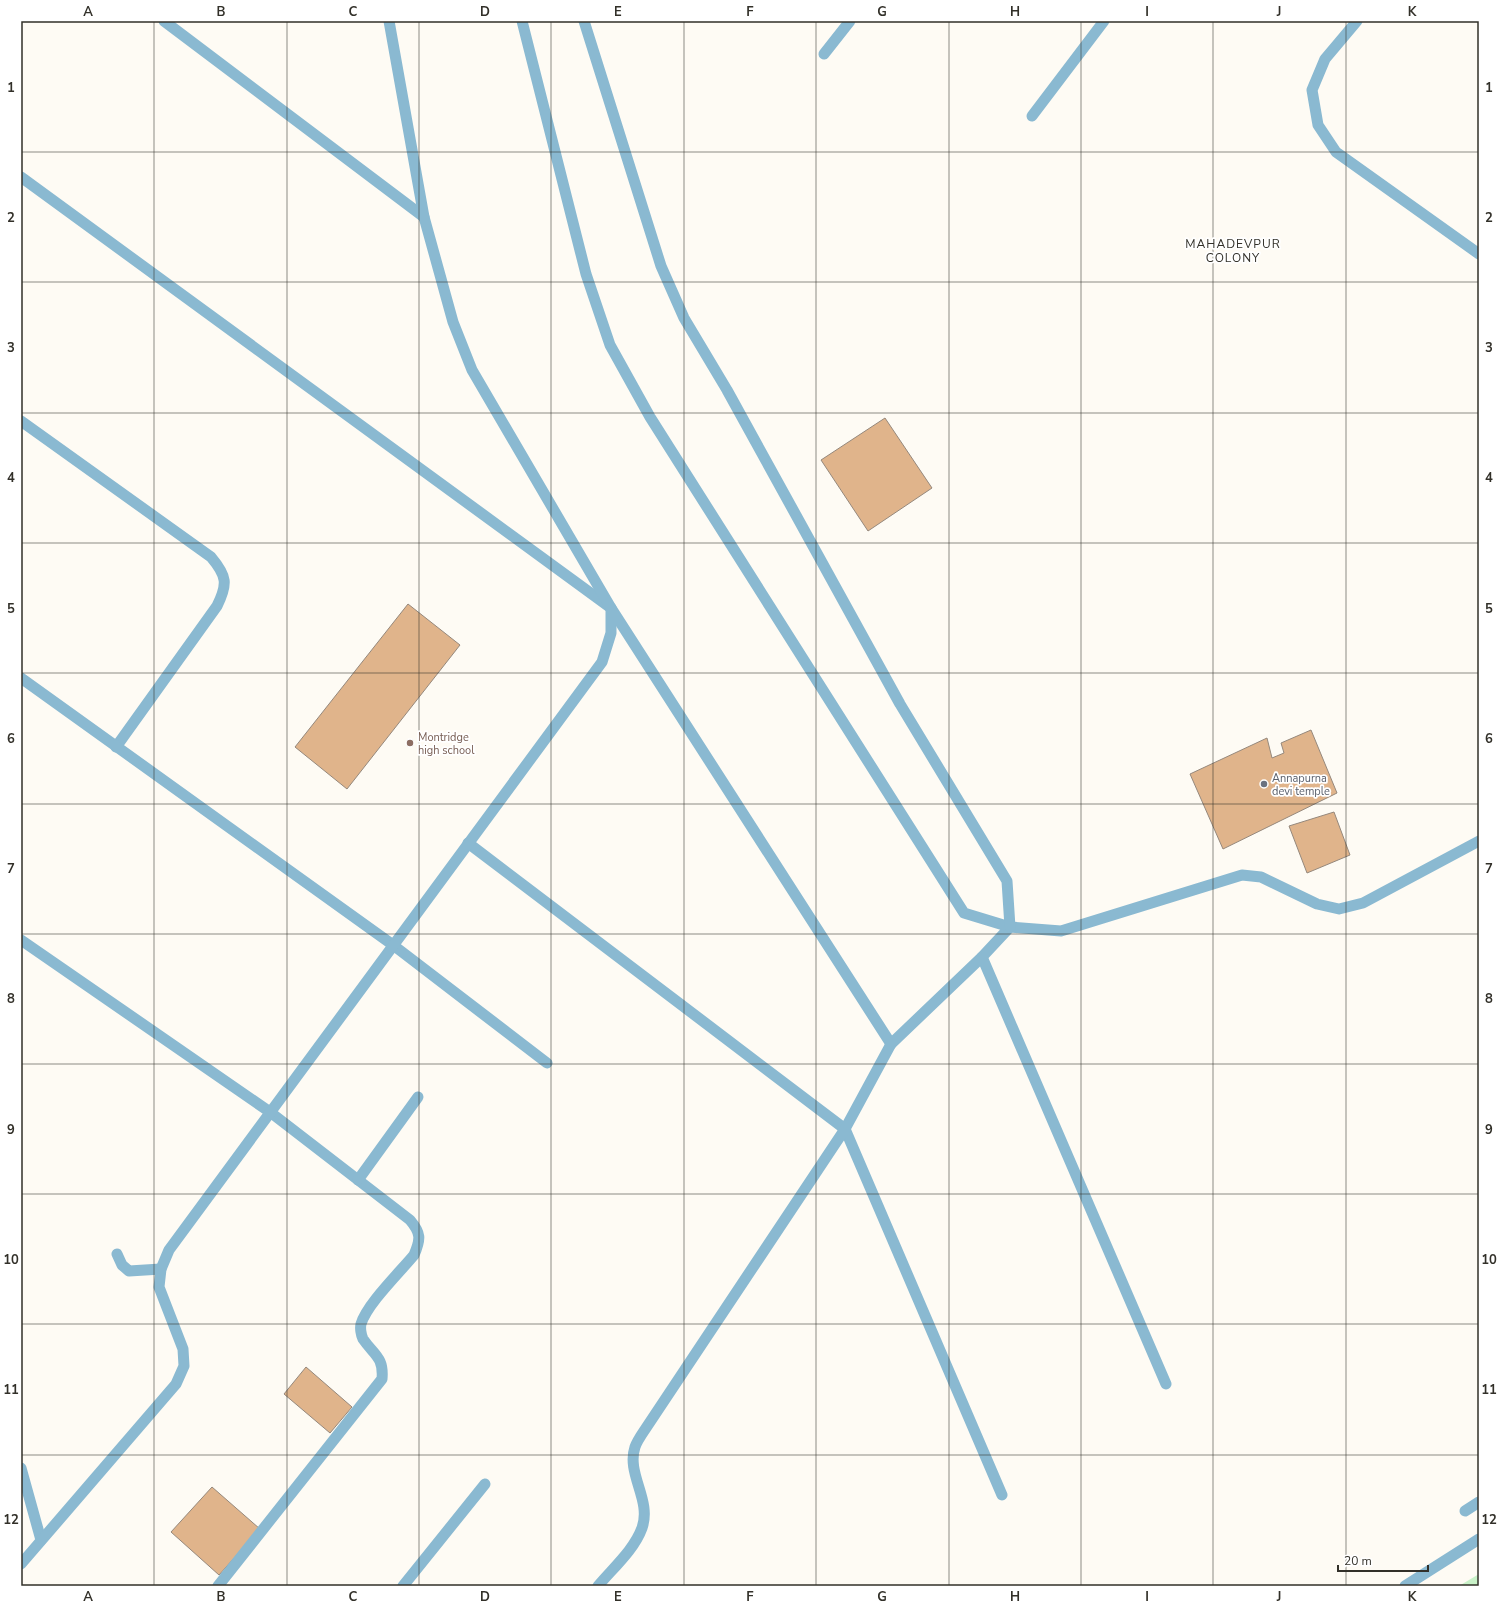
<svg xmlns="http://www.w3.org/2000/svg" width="1500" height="1607" viewBox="0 0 1500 1607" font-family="'Nunito Sans',sans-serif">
  <rect width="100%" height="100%" fill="#fefbf4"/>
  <polygon fill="#c9f2c8" points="1479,1574 1479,1586 1459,1586"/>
  <g fill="#e0b48b" stroke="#95887c">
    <polygon points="885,418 932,488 868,531 821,460"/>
    <polygon points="408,604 460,645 347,789 295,747"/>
    <polygon points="1311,730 1337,793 1223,849 1190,774 1267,738 1272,758 1284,753 1281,743"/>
    <polygon points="1334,812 1350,855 1307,873 1289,826"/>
    <polygon points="306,1367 352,1407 330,1433 284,1394"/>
    <polygon points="212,1487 260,1529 219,1575 171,1532"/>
  </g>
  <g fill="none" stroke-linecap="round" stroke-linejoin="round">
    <g stroke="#8ab9d1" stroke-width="11">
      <polyline points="164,21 424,217"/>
      <polyline points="1357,21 1325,59 1312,90 1318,125 1336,152 1479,254"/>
      <polyline points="824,54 850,21"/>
      <polyline points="1032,116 1104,21"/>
      <polyline points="21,177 611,608 891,1044"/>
      <path d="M21,421L211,557C227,576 228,584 217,606L116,747"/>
      <polyline points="21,678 393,945 547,1063"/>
      <polyline points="468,843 845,1129 1002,1495"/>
      <path d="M21,940L270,1112L410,1220C421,1233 421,1239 414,1255C400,1272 367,1304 361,1324C360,1328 361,1335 363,1339C374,1355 384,1357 382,1379L218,1586"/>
      <polyline points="982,957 1166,1384"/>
      <polyline points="358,1180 418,1097"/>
      <polyline points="117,1254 122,1265 129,1271 161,1269"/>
      <polyline points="21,1468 41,1540"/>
      <polyline points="1465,1511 1479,1502"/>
      <polyline points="21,1564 176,1384 184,1366 183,1349 159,1287 161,1269 169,1250 602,662 611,633 611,608 472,370 453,322 424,217 389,21"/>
      <polyline points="403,1586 485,1484"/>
      <path d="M598,1586C613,1568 634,1550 642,1528C652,1500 626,1474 635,1447C637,1441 642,1434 646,1428L845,1129L891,1044L982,957L1010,927"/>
      <polyline points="1405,1586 1479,1539"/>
    </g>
    <g stroke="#8ab9d1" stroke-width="11">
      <polyline points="522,21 586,274 610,345 650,417 964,913 1010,927 1061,931 1242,875 1261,877 1317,904 1339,909 1363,903 1479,841"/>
      <polyline points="584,21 661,266 684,318 727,390 900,704 1007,881 1010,927"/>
    </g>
  </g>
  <path fill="none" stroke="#323029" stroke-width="1" stroke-opacity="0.55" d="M154,21V1586M287,21V1586M419,21V1586M551,21V1586M684,21V1586M816,21V1586M949,21V1586M1081,21V1586M1213,21V1586M1346,21V1586M21,152H1479M21,282H1479M21,413H1479M21,543H1479M21,673H1479M21,804H1479M21,934H1479M21,1064H1479M21,1194H1479M21,1324H1479M21,1455H1479"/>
  <circle fill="#8d6e63" stroke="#fff" stroke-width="1.5" cx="410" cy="743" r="4"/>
  <circle fill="#6b7280" stroke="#fff" stroke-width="1.5" cx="1264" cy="784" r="4"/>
  <g text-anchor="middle" stroke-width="3.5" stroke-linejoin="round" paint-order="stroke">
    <g font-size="11" fill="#785e54" stroke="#fff" text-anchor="start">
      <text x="418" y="741">Montridge<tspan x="418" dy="13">high school</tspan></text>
    </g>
    <g font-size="11" fill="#5b616d" stroke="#fff" text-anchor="start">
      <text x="1272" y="782">Annapurna<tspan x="1272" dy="13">devi temple</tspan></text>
    </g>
    <g font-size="12" letter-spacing="1" fill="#323029" stroke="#fff">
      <text x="1233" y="248">MAHADEVPUR<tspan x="1233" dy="14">COLONY</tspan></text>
    </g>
  </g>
  <rect width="1500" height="1607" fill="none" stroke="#ffffff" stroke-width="44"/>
  <path d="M1338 1565v6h90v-6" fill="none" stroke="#323029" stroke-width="2"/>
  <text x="1344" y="1565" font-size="12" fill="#323029" stroke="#ffffff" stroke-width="3" paint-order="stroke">20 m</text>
  <rect x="22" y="22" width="1456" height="1563" fill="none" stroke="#323029" stroke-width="1.5"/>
  <g font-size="13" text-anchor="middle" font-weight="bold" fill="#323029">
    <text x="88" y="16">A</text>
    <text x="221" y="16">B</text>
    <text x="353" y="16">C</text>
    <text x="485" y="16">D</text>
    <text x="618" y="16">E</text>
    <text x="750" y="16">F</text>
    <text x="882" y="16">G</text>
    <text x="1015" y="16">H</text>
    <text x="1147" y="16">I</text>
    <text x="1279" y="16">J</text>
    <text x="1412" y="16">K</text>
    <text x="11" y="92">1</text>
    <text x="1489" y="92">1</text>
    <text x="11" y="222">2</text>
    <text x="1489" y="222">2</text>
    <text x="11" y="352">3</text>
    <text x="1489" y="352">3</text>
    <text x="11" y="482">4</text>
    <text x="1489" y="482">4</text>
    <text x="11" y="613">5</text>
    <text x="1489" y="613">5</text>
    <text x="11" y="743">6</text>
    <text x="1489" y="743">6</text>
    <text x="11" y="873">7</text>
    <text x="1489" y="873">7</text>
    <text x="11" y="1003">8</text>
    <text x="1489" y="1003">8</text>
    <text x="11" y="1134">9</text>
    <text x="1489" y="1134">9</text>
    <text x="11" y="1264">10</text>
    <text x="1489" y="1264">10</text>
    <text x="11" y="1394">11</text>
    <text x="1489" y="1394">11</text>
    <text x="11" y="1524">12</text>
    <text x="1489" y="1524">12</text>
    <text x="88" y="1601">A</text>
    <text x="221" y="1601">B</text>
    <text x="353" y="1601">C</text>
    <text x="485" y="1601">D</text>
    <text x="618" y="1601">E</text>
    <text x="750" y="1601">F</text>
    <text x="882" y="1601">G</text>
    <text x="1015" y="1601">H</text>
    <text x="1147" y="1601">I</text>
    <text x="1279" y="1601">J</text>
    <text x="1412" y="1601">K</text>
  </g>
</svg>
